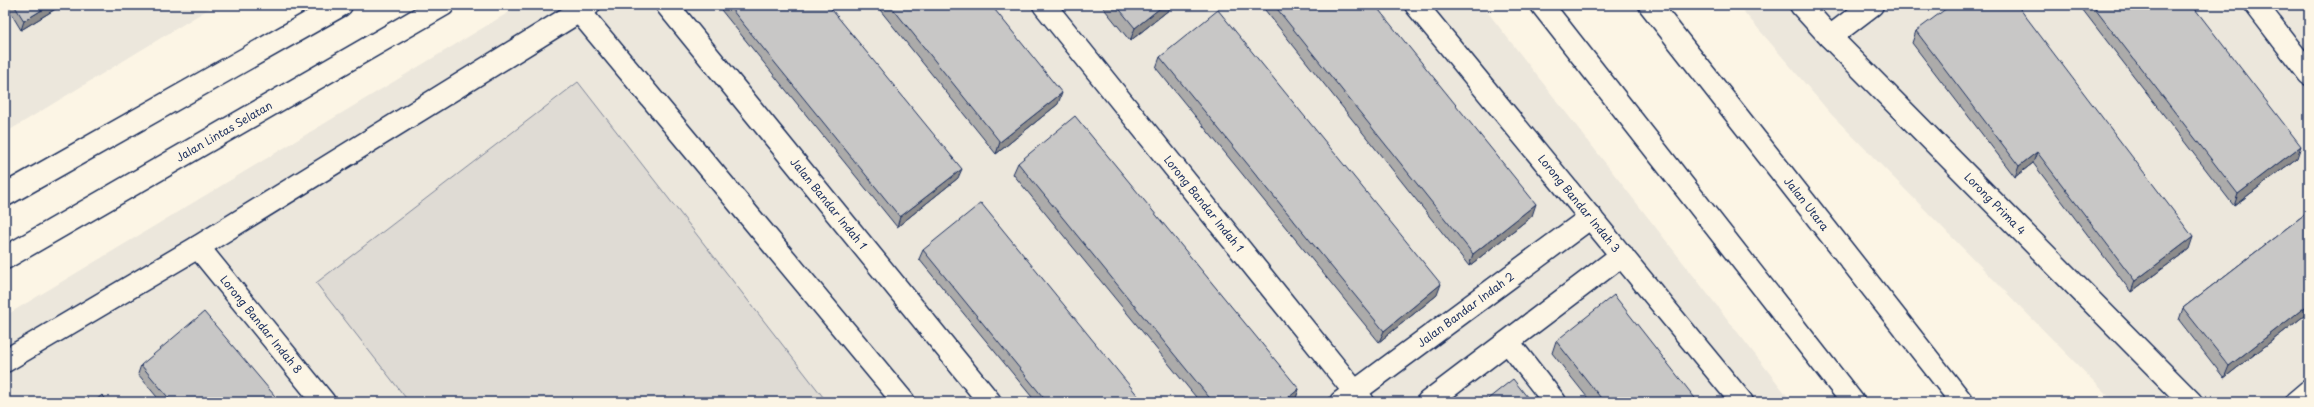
<svg xmlns="http://www.w3.org/2000/svg" width="2314" height="407" viewBox="0 0 2314 407" font-family="'Playpen Sans',sans-serif">
  <rect width="100%" height="100%" fill="#fcf5e5"/>
  <filter id="ink" filterUnits="userSpaceOnUse"><feTurbulence type="fractalNoise" baseFrequency=".025" numOctaves="2"/><feDisplacementMap in="SourceGraphic" scale="8" xChannelSelector="R" yChannelSelector="G"/><feConvolveMatrix kernelMatrix="1 2 1 2 8 2 1 2 1" color-interpolation-filters="sRGB"/></filter>
  <g filter="url(#ink)">
    <g fill="#ece7dc">
      <polygon points="5,5 215,5 5,133"/>
      <polygon points="521,5 1482,5 1792,402 5,402 5,316"/>
      <polygon points="1738,5 2309,5 2309,402 2114,402 1831,114"/>
    </g>
    <polygon fill="#dfdbd4" stroke="#7d8599" points="578,82 827,402 409,402 316,283"/>
    <g fill="none" stroke-linecap="round" stroke-linejoin="round">
      <g stroke="#1b2f5e" stroke-width="25">
        <g id="minor">
          <path id="s1" d="M667,5L990,402"/>
          <path id="s2" d="M1044,5L1363,402"/>
          <path id="s3" d="M1416,5L1742,402"/>
          <path id="s4" d="M1801,5L1830,37L2191,402"/>
          <polyline points="2256,5 2309,74"/>
          <polyline points="579,11 904,402"/>
          <polyline points="1830,37 1872,5"/>
          <path id="s5" d="M198,247L324,402"/>
          <polyline points="1508,342 1555,402"/>
          <polyline points="5,361 198,247 589,5"/>
          <path id="s6" d="M1341,402L1591,217"/>
          <polyline points="1428,402 1622,255"/>
          <polyline points="2296,402 2309,391"/>
        </g>
      </g>
      <g stroke="#1b2f5e" stroke-width="25">
        <g id="major">
          <polyline points="5,195 341,5"/>
          <path id="s7" d="M5,258L443,5"/>
        </g>
      </g>
      <g stroke="#1b2f5e" stroke-width="25">
        <g id="highway">
          <polyline points="1542,5 1853,402"/>
          <path id="s8" d="M1650,5L1962,402"/>
        </g>
      </g>
      <use href="#minor" stroke="#fcf5e5" stroke-width="22"/>
      <use href="#major" stroke="#fcf5e5" stroke-width="22"/>
      <use href="#highway" stroke="#fcf5e5" stroke-width="22"/>
    </g>
    <g fill="#acabaa" stroke="#1b2f5e">
      <polygon points="6,5 62,5 21,30"/>
      <polygon points="717,5 828,5 958,178 897,227"/>
      <polygon points="876,5 991,5 1058,104 996,154"/>
      <polygon points="1101,5 1175,5 1130,41"/>
      <polygon points="1261,5 1375,5 1532,216 1469,266"/>
      <polygon points="2079,5 2192,5 2297,158 2234,206"/>
      <polygon points="1916,31 2189,249 2131,292 2033,163 2015,177 1912,43"/>
      <polygon points="1160,57 1437,295 1379,342 1156,68"/>
      <polygon points="1018,163 1299,389 1295,401 1294,402 1200,402 1013,174"/>
      <polygon points="2309,211 2309,312 2224,378 2179,320 2183,308"/>
      <polygon points="923,250 1143,402 1036,402 919,259"/>
      <polygon points="1556,341 1698,402 1591,402 1552,353"/>
      <polygon points="141,365 280,402 161,402 138,374"/>
    </g>
    <g fill="#8c8b8b" stroke="#1b2f5e">
      <polygon points="50,5 62,5 21,30 24,21"/>
      <polygon points="1164,5 1175,5 1130,41 1135,28"/>
      <polygon points="1062,93 1058,104 996,154 1000,142"/>
      <polygon points="2301,146 2297,158 2234,206 2238,194"/>
      <polygon points="2037,152 2033,163 2015,177 2019,166"/>
      <polygon points="962,169 958,178 897,227 900,217"/>
      <polygon points="1536,204 1532,216 1469,266 1473,254"/>
      <polygon points="2193,237 2189,249 2131,292 2135,281"/>
      <polygon points="1441,284 1437,295 1379,342 1384,331"/>
      <polygon points="2309,304 2309,312 2224,378 2229,366"/>
      <polygon points="1299,389 1295,401 1294,402 1283,402"/>
    </g>
    <g fill="#c8c7c6" stroke="#1b2f5e">
      <polygon points="14,5 50,5 24,21"/>
      <polygon points="728,5 828,5 962,169 900,217"/>
      <polygon points="890,5 991,5 1062,93 1000,142"/>
      <polygon points="1116,5 1164,5 1135,28"/>
      <polygon points="1274,5 1375,5 1536,204 1473,254"/>
      <polygon points="1951,5 2017,5 2193,237 2135,281 2037,152 2019,166 1916,31"/>
      <polygon points="2092,5 2192,5 2301,146 2238,194"/>
      <polygon points="1218,10 1441,284 1384,331 1160,57"/>
      <polygon points="1075,116 1299,389 1283,402 1213,402 1018,163"/>
      <polygon points="981,203 1143,402 1047,402 923,250"/>
      <polygon points="2309,211 2309,304 2229,366 2183,308"/>
      <polygon points="1614,295 1698,402 1604,402 1556,341"/>
      <polygon points="204,312 280,402 172,402 141,365"/>
      <polygon points="1513,379 1531,402 1484,402"/>
      <polygon points="102,395 109,402 94,402"/>
    </g>
  </g>
  <g text-anchor="middle" stroke-width="3.5" stroke-linejoin="round" paint-order="stroke">
    <g font-size="11" fill="#1b2f5e" stroke="#fcf5e5">
      <text dy="4" stroke="none"><textPath href="#s7" startOffset="253">Jalan Lintas Selatan</textPath></text>
      <text dy="4" stroke="none"><textPath href="#s2" startOffset="255">Lorong Bandar Indah 1</textPath></text>
      <text dy="4" stroke="none"><textPath href="#s3" startOffset="257">Lorong Bandar Indah 3</textPath></text>
      <text dy="4" stroke="none"><textPath href="#s8" startOffset="253">Jalan Utara</textPath></text>
      <text dy="4" stroke="none"><textPath href="#s1" startOffset="256">Jalan Bandar Indah 1</textPath></text>
      <text dy="4" stroke="none"><textPath href="#s4" startOffset="278">Lorong Prima 4</textPath></text>
      <text dy="4" stroke="none"><textPath href="#s6" startOffset="155">Jalan Bandar Indah 2</textPath></text>
      <text dy="4" stroke="none"><textPath href="#s5" startOffset="100">Lorong Bandar Indah 8</textPath></text>
    </g>
  </g>
  <rect width="2314" height="407" fill="none" stroke="#fcf5e5" stroke-width="20"/>
  <rect x="10" y="10" width="2294" height="387" fill="none" stroke="#1b2f5e" stroke-width="1.5" filter="url(#ink)"/>
</svg>
